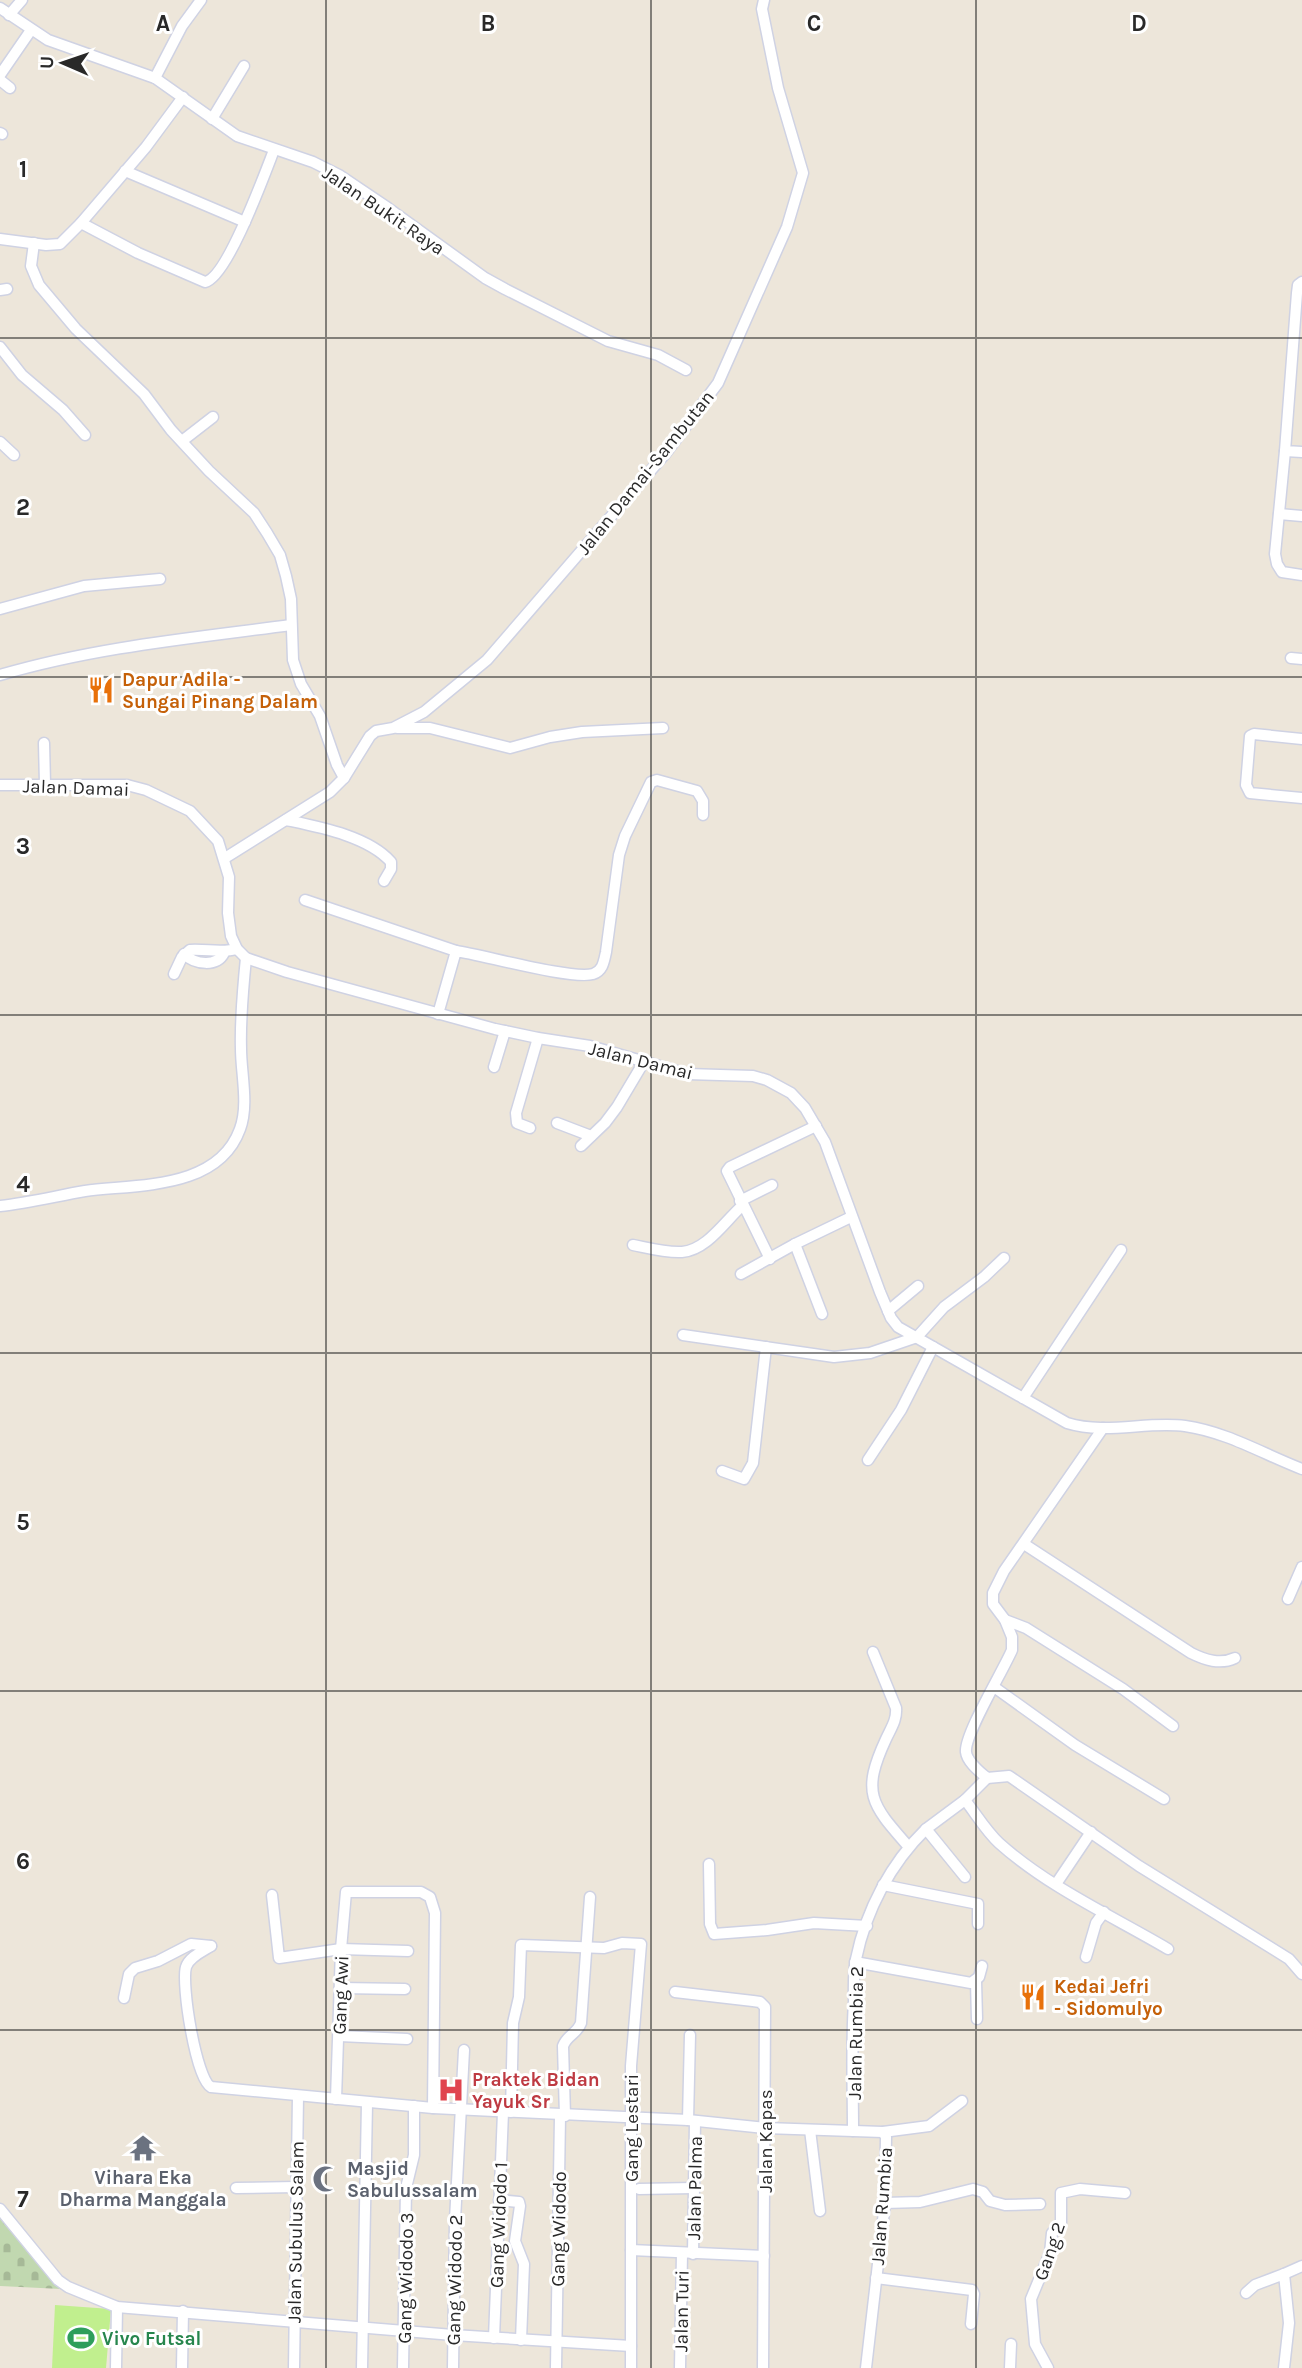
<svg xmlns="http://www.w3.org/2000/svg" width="1302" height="2368" viewBox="0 0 1302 2368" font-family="Karla,sans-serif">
  <defs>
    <pattern id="cemetery-stones" width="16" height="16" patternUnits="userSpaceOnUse" patternTransform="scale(1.75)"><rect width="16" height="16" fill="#c1d8b0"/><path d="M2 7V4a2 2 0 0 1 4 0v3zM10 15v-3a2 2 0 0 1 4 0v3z" fill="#a6b997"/></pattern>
  </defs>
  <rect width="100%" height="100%" fill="#ede6da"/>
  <polygon fill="url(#cemetery-stones)" points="0,2217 61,2289 0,2286"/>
  <polygon fill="#c1ef8e" points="55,2305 111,2309 106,2368 52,2368"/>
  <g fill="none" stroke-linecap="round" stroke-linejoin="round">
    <g stroke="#cfd2e3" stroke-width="13">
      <g id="minor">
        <polyline points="0,8 48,40 155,78 237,136 313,162 339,175 388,208 485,278 505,289 608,341 658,355 686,370"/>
        <polyline points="9,15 22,0"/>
        <polyline points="0,75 31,30"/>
        <polyline points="155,78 182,26 201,0"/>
        <polyline points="0,80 10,88"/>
        <polyline points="212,119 244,66"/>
        <polyline points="0,133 2,134"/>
        <polyline points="125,171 245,222"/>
        <path d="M81,223L138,253L205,282C227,278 265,173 274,150"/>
        <polyline points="0,239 46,245 60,244 81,223 146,147 183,97"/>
        <polyline points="34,243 31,266 39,285 76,329 144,394 171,430 209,471 254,513 267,533 280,555 286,576 291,599 293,660 301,684 320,716 337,765 344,778"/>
        <polyline points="1302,282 1298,285 1297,293 1285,451 1302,452"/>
        <polyline points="0,290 7,289"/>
        <polyline points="0,347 22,375 63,410 85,435"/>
        <polyline points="182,441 213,417"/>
        <polyline points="0,442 14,455"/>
        <polyline points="1285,451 1275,554 1277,564 1282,572 1302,575"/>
        <polyline points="1279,514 1302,516"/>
        <polyline points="0,609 84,586 160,579"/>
        <polyline points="1291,658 1302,659"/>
        <path d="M0,675C95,647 193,638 291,625"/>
        <polyline points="397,728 430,728 510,748 550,737 582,732 663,728"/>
        <polyline points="1302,739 1254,734 1250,736 1246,785 1250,793 1302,798"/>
        <polyline points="44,743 45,784"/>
        <path d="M0,785H127L146,790L190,811L218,841L229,877L228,913L231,936L237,949L246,958L287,972L495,1029L538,1038L590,1046L687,1074L753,1076L767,1080L791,1093L805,1108L825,1142L880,1292L891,1318L898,1327L1067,1423C1106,1435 1146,1421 1185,1426C1227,1432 1263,1454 1302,1469"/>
        <path d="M286,820C319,827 368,836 391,862V869L384,881"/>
        <polyline points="225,858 330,792 344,778 370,736 376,731 393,728 424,712 487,660 665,454 718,383 787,227 803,173 778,88 762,9 764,0"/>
        <polyline points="305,900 456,951"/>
        <path d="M184,954C195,965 217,967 224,953"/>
        <path d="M174,974L182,957L190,950C206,949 223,953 237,949"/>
        <path d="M438,1014L456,951C483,955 572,980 593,974C603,971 604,961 606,952L619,855L625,836L651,782L657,780L697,791L703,801V815"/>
        <polyline points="494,1067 505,1031"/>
        <polyline points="557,1123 591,1136"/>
        <polyline points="530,1128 517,1123 516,1113 538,1038"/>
        <polyline points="581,1146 605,1123 617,1107 645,1060"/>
        <polyline points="740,1201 772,1185"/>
        <path d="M0,1206C28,1203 56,1196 85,1191C137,1184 218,1190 240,1129C249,1105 241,1073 241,1049C240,1018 243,988 246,958"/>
        <polyline points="795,1244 822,1314"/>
        <path d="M633,1245C648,1248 666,1253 682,1252C707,1250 725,1221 742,1206"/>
        <polyline points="770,1259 727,1171 730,1167 816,1126"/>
        <polyline points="741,1274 795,1244 851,1217"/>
        <polyline points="888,1311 918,1286"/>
        <polyline points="683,1335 834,1357 870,1353 917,1337 944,1307 984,1277 1004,1258"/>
        <polyline points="1023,1398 1121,1250"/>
        <path d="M1103,1428L1004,1571L993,1593V1604L1005,1620L1012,1637V1650C1003,1671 964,1735 966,1752C967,1762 980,1772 987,1778L1009,1776L1139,1866L1289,1959L1302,1974"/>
        <polyline points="868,1460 901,1410 933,1347"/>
        <polyline points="722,1471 744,1479 753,1463 766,1347"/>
        <path d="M1024,1544L1191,1653C1205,1660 1220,1665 1235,1658"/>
        <polyline points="1288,1599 1302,1567"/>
        <polyline points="1005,1620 1026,1628 1123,1689 1173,1726"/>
        <path d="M873,1652L896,1708C897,1720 891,1728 886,1739C861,1793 871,1804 908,1846"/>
        <polyline points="994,1687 1075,1745 1164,1799"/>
        <path d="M965,1800C976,1814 986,1831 999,1843C1048,1887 1112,1916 1168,1949"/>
        <polyline points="709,1864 710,1924 714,1934 767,1930 814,1923 867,1926"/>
        <polyline points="965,1877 926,1829 965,1800 987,1778"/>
        <polyline points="1056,1884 1091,1832"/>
        <polyline points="883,1885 978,1904 978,1924"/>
        <polyline points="272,1895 279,1958 341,1949 408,1951"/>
        <path d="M211,1946C203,1951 189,1957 186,1967C181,1984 196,2079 211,2087L433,2108L688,2120L765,2128L883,2132L929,2126L962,2101"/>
        <polyline points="1086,1957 1096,1923 1104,1912"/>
        <polyline points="855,1962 971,1983 979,1977 982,1966"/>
        <polyline points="976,1981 977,2019"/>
        <polyline points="340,1988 405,1989"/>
        <polyline points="675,1992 753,2001 760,2002 765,2007 763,2368"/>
        <polyline points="124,1998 129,1974 135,1968 158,1961 191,1944 211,1946"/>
        <polyline points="339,2036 407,2039"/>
        <polyline points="336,2099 341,1949 346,1892 421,1892 430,1897 435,1913 433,2108"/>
        <polyline points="511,2112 513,2023 519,1997 521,1945 604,1948 622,1943 641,1944 631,2066 631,2368"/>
        <path d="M565,2116L563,2046C567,2035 577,2034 581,2023L590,1897"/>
        <polyline points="688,2120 690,2035"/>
        <polyline points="810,2130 820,2211"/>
        <path d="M853,2131C853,2088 851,2045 854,2002C854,1988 853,1973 856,1959C866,1910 891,1863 926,1829"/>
        <polyline points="236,2188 296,2187"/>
        <polyline points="639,2189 693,2188"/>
        <polyline points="499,2200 519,2202 520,2206 515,2241 524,2264 521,2340"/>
        <polyline points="885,2203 920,2202 973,2189 983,2192 990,2201 1005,2205 1040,2204"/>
        <polyline points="0,2209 58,2280 68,2287 117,2307 453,2335 631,2346"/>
        <polyline points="631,2250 764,2256"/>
        <polyline points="693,2254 695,2121"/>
        <polyline points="1284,2274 1302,2266"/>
        <polyline points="876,2278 972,2290 974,2294 971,2324"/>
        <polyline points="1246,2293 1255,2285 1284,2274 1289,2323 1284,2368"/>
        <polyline points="494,2338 503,2112"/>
        <polyline points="116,2368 117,2307"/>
        <polyline points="182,2368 183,2311"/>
        <polyline points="294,2368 298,2096"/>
        <polyline points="362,2368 367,2103"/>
        <polyline points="403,2368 406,2188 414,2155 414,2106"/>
        <polyline points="453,2368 455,2220 464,2050"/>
        <polyline points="556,2368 560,2116"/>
        <polyline points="680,2368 682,2253"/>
        <polyline points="866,2368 885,2203 886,2137 883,2132"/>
        <polyline points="1010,2368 1011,2344"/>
        <polyline points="1048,2368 1035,2344 1031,2299 1050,2253 1052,2233 1061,2223 1061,2193 1080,2189 1125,2193"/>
      </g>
    </g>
    <use href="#minor" stroke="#fff" stroke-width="10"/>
  </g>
  <path fill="none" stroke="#292929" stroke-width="2" stroke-opacity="0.55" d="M326,0V2368M651,0V2368M976,0V2368M0,338H1302M0,677H1302M0,1015H1302M0,1353H1302M0,1691H1302M0,2030H1302"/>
  <defs>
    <g id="restaurant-bare" transform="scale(2.1)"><path d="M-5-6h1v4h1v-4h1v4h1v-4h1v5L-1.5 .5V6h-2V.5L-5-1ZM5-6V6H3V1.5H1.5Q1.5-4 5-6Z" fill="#e8710a" stroke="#fff" stroke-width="2.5" paint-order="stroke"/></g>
    <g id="hospital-bare" transform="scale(2.1)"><path d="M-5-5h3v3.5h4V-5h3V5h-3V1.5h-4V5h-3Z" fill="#e0444e" stroke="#fff" stroke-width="2.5" paint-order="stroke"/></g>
    <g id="temple-bare" transform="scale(2.1)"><path d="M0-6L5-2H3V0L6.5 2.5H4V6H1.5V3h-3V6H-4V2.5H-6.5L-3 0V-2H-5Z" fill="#6b7280" stroke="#fff" stroke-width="2.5" paint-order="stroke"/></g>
    <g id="mosque-bare" transform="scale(2.1)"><path d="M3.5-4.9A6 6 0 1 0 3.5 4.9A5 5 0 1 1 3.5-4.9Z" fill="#6b7280" stroke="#fff" stroke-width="2.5" paint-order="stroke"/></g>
    <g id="stadium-bare" transform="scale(2.1)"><path d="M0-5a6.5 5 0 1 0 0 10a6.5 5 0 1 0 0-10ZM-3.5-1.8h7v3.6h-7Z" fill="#2e9e5b" stroke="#fff" stroke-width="2.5" paint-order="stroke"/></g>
  </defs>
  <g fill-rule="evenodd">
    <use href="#restaurant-bare" x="101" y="690"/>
    <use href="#restaurant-bare" x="1033" y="1997"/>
    <use href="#hospital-bare" x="451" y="2090"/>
    <use href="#temple-bare" x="143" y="2148"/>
    <use href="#mosque-bare" x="326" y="2179"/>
    <use href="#stadium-bare" x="81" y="2338"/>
  </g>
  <g text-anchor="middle" stroke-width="6" stroke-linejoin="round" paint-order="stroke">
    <g font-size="19" fill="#292929" stroke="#fff">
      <text transform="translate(384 210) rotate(34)" y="7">Jalan Bukit Raya</text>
      <text transform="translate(645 472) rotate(-51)" y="7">Jalan Damai-Sambutan</text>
      <text transform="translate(76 787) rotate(2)" y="7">Jalan Damai</text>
      <text transform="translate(641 1060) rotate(14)" y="7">Jalan Damai</text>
      <text transform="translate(340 1995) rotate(-88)" y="7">Gang Awi</text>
      <text transform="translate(855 2033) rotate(-89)" y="7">Jalan Rumbia 2</text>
      <text transform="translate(631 2128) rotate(-90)" y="7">Gang Lestari</text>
      <text transform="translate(765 2141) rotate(-90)" y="7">Jalan Kapas</text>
      <text transform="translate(694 2188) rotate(-89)" y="7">Jalan Palma</text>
      <text transform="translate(881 2206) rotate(-86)" y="7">Jalan Rumbia</text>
      <text transform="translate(498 2225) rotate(-88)" y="7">Gang Widodo 1</text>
      <text transform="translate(558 2229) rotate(-89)" y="7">Gang Widodo</text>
      <text transform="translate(295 2232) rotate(-89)" y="7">Jalan Subulus Salam</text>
      <text transform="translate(1049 2251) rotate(-71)" y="7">Gang 2</text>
      <text transform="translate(405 2278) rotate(-89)" y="7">Gang Widodo 3</text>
      <text transform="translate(454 2280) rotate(-89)" y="7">Gang Widodo 2</text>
      <text transform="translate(681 2311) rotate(-89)" y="7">Jalan Turi</text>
    </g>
    <g font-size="19" font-weight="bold" fill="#c56008" stroke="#fff" text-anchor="start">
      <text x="122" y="686">Dapur Adila -<tspan x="122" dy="22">Sungai Pinang Dalam</tspan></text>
      <text x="1054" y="1993">Kedai Jefri<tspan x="1054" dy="22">- Sidomulyo</tspan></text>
    </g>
    <g font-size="19" font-weight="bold" fill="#be3a42" stroke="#fff" text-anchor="start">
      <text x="472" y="2086">Praktek Bidan<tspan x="472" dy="22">Yayuk Sr</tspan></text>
    </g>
    <g font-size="19" font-weight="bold" fill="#5b616d" stroke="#fff" text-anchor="start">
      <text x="347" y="2175">Masjid<tspan x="347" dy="22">Sabulussalam</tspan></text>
      <text x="143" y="2184" text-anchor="middle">Vihara Eka<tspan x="143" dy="22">Dharma Manggala</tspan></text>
    </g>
    <g font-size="19" font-weight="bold" fill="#27864d" stroke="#fff" text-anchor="start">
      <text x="102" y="2345">Vivo Futsal</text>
    </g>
  </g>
  <g font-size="23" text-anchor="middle" font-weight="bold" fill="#292929" stroke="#fff" stroke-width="6" stroke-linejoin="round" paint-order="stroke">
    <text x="163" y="31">A</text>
    <text x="488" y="31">B</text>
    <text x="814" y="31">C</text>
    <text x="1139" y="31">D</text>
    <text x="23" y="177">1</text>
    <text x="23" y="515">2</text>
    <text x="23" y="854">3</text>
    <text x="23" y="1192">4</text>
    <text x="23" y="1530">5</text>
    <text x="23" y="1869">6</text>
    <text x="23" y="2207">7</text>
  </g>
  <g transform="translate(63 63) rotate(272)" stroke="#ffffff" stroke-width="5" paint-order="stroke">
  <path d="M0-5L12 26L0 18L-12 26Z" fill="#292929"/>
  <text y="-10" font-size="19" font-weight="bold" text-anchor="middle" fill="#292929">U</text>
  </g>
</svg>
